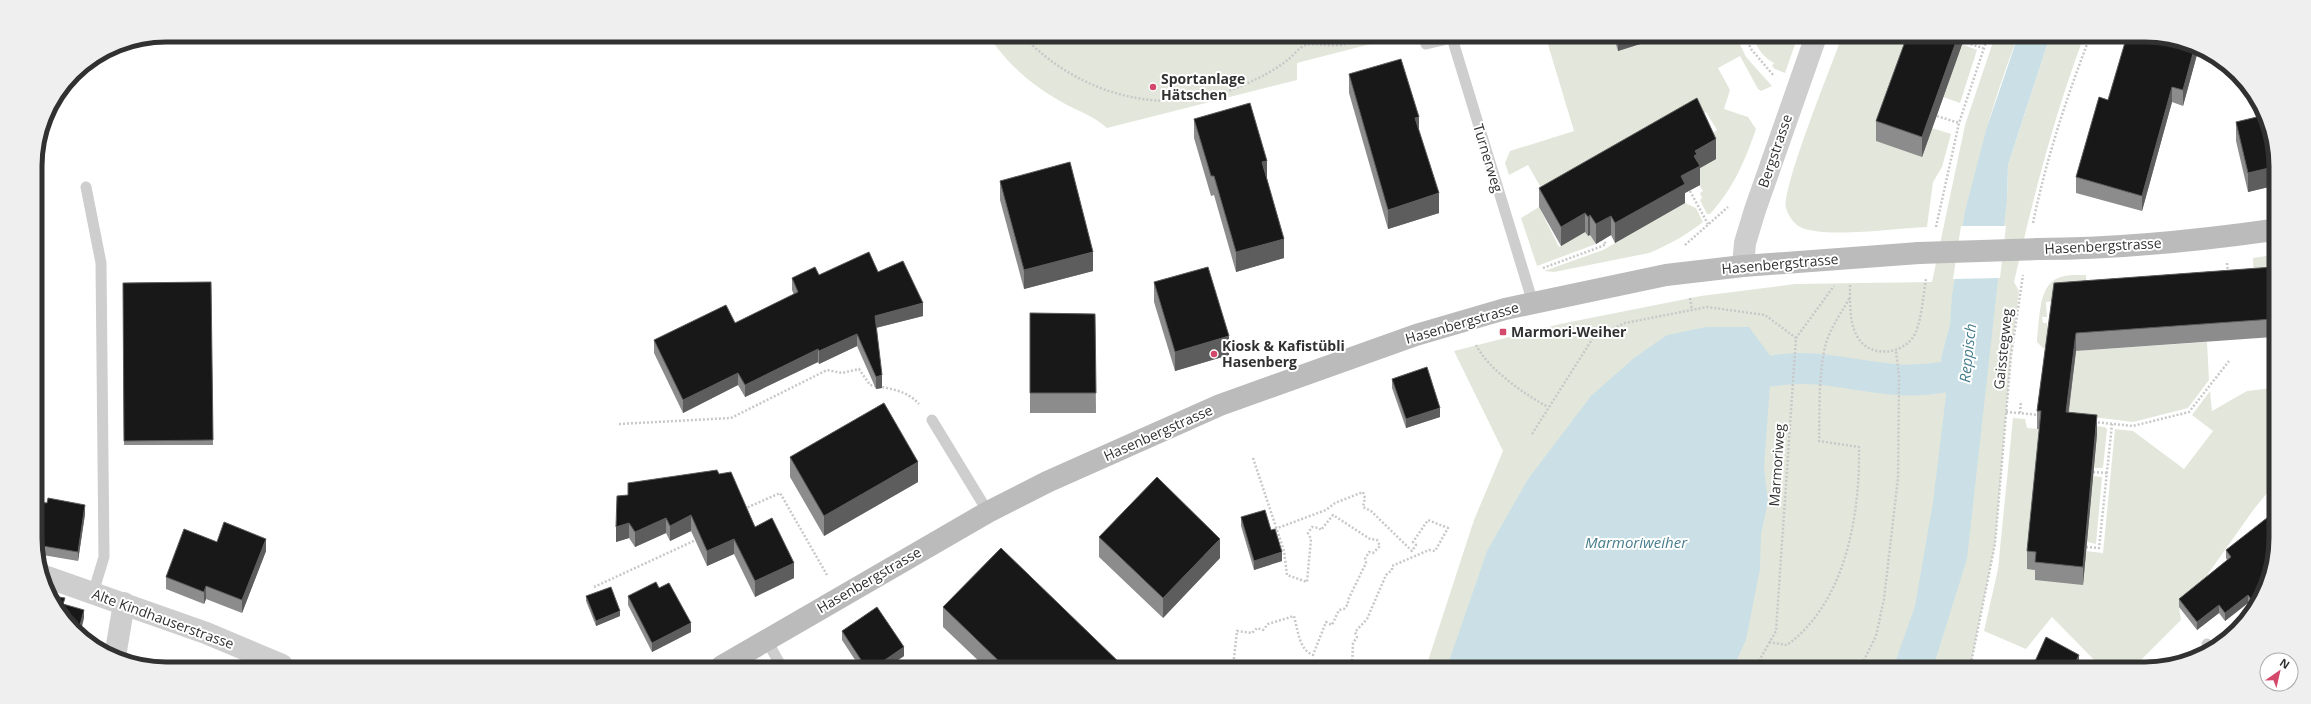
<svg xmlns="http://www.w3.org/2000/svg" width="2311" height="704" viewBox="0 0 2311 704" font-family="'Open Sans',sans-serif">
  <rect width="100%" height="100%" fill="#fff"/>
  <g fill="#e3e7db">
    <path d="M989,37L1394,38L1297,63V80L1107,128C1095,117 1081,112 1067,105C1033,86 1012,69 989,37Z"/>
    <path d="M1546,38H1701L1703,43L1720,38H1737L1746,57L1772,86L1761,91L1758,89L1740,56L1718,68L1730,90L1724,109L1748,117L1756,129C1745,161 1733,189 1710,214H1707L1700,200L1702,198L1700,193L1703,191L1694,176L1707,136L1717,130L1706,112L1549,202L1528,165L1509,175L1505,163L1510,151L1574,131Z"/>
    <path d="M1754,38L1797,39L1785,73L1775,69L1772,66L1774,63C1763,57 1758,50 1754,38Z"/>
    <path d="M1841,39H1913L1932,128L1951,134L1942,167L1933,182L1927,227C1897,228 1825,239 1800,227C1794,224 1788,215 1786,208C1782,187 1831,67 1841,39Z"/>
    <path d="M1994,39H2017C1986,117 1967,199 1955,282L2007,199L2008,165L2049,39H2083C2053,119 2033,199 2014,282L2019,291L2011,356L1995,544L1970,668L1426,667L1474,520L1503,451L1454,351L1560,324L1701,296L1795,284L1932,282L1965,125Z"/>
    <polygon points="1962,44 1977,50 1960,103 1943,97"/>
    <path d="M1685,203L1696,208L1703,222C1686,235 1669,245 1649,253L1554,272L1544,271L1603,250Z"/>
    <polygon points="1539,207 1559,247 1585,232 1588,236 1590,235 1596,244 1537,266 1521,218"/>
    <polygon points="2273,255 2273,285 2254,283 2253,258"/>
    <path d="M2086,275L2087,299L2046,302L2047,317H2042L2043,323H2047L2049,348H2043L2037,342V338C2040,319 2038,286 2058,278C2066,274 2077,275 2086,275Z"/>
    <polygon points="2207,342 2209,380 2188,408 2133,422 2069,414 2076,351"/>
    <polygon points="2272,388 2272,487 2254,509 2198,588 2179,607 2181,620 2132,669 2103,669 2052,617 2026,649 1984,631 1998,569 2013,418 2025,419 2027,428 2050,430 2086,551 2103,553 2115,429 2133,431 2184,469 2213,431 2192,415 2210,391 2212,411 2247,391"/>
    <polygon points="2085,425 2105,427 2107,429 2103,468 2094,468"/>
    <polygon points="2093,476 2102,477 2096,544 2087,542"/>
  </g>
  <g fill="#cbe0e6">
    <polygon points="2017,39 2049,39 2008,165 2007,199 1967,559 1933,668 1893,668 1915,606 1933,502 1946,395 1941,358 1950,325 1952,296 1965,211 1986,130"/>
    <polygon points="1706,327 1749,327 1772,358 1764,467 1768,502 1761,534 1760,569 1746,640 1733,668 1447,667 1487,551 1528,479 1591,396 1634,358 1667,335"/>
  </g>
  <polygon fill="#fff" points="1961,226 2006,226 2000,278 1953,279"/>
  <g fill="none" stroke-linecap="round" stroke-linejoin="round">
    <path stroke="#cbe0e6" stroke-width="31" d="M1773,371C1816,362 1862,379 1906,380C1926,381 1947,376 1967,374"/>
    <g stroke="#c8c8c8" stroke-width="2.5" stroke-dasharray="2 2" stroke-linecap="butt">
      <path d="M1024,37C1082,97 1170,120 1248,83C1263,76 1279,68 1292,56C1295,53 1301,46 1306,45C1316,43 1328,46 1339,45C1349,44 1359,40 1368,38"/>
      <polyline points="1508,38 1509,44"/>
      <polyline points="1746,38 1751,49 1774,76"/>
      <polyline points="1963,42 1983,48"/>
      <polyline points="1937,116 1959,123"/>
      <polyline points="1690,191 1708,224"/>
      <path d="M2033,223C2046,160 2066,99 2089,39"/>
      <polyline points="1936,227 1959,123 1987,39"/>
      <polyline points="1685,245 1728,207"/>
      <polyline points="2227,263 2228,274"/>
      <polyline points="1543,268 1600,247 1606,244 1603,240"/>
      <path d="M1850,285C1850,301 1849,322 1857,336C1869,359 1904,355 1915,334C1922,318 1923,296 1926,279"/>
      <polyline points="1690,298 1692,310"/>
      <path d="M1476,345C1488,369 1524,394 1548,407"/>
      <polyline points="2006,412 2040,415"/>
      <polyline points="2020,413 2021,401"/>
      <polyline points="2094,422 2133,426 2189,412 2229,361"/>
      <path d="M619,424L731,418L827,370L842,373L859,369L870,385C887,388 907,390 919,404"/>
      <polyline points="1532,434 1593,338 1625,323 1707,307 1765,315 1796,338"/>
      <polyline points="2093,472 2107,473"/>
      <polyline points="744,509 780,493 827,575"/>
      <polyline points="1275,529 1326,510 1335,503 1363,492 1365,498 1363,507 1371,511 1412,551 1416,545 1413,542 1428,520 1448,528 1435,551 1429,550 1392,566 1392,570 1386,575 1367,619 1355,632 1357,637 1353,643 1352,667"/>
      <polyline points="2086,547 2099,548 2112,424"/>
      <polyline points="594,587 698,539"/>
      <path d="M1769,642L1787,645C1846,602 1860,515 1859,447L1819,441C1820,409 1818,374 1826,343C1831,327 1842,312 1850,297"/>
      <path d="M1233,667L1237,631L1252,633L1257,628L1263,630L1268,624L1294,616C1298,630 1299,650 1313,655L1326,622L1332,625L1339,610L1344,609L1348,604V600L1366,563L1365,559L1369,552L1373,553L1380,546L1377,540L1370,539L1333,515L1321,530L1319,528L1312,527L1308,533L1311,539L1307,582L1287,575L1284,551L1253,458"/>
      <polyline points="1755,668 1776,631 1796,338 1834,286"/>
      <polyline points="1860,668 1876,636 1884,599 1898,478 1899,376 1896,351"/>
      <polyline points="1970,668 1995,544 2011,356 2023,275"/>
    </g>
    <g stroke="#cecece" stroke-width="11">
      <polyline points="1426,44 1452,38 1533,303"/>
      <polyline points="86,187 101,263 104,557 93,593"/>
      <polyline points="932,420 988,512"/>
      <polyline points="766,639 781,666"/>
      <polyline points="2207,644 2211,649"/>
    </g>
    <g stroke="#cecece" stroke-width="22">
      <polyline points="1743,266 1745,243 1755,210 1815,39"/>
      <polyline points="44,576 206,633 282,665"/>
      <polyline points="115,657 124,603"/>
    </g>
    <g stroke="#bbb" stroke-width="22">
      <path d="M2038,249C2117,249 2195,241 2273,230"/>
      <polyline points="722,666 988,512 1047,482 1220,405 1416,335 1505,309 1666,275 1743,266 1919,253"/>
    </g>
    <polyline stroke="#bbb" stroke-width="22" points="1919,253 2038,249"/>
  </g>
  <g fill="#8c8c8c">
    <polygon points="1614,38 1659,38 1618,51"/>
    <polygon points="1906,39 1964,39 1922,157 1876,141 1876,121"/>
    <polygon points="2179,39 2208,52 2198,51 2183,106 2172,102 2142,211 2076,193 2076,177 2108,100"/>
    <polygon points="1349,74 1419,131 1439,213 1388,229 1349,93"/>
    <polygon points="1194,119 1267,179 1284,258 1236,272 1214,195 1211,196 1194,138"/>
    <polygon points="2236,122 2274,141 2273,186 2248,192 2236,141"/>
    <polygon points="1716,159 1700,168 1700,185 1685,193 1685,203 1615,243 1611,235 1596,244 1590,235 1588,236 1585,232 1561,246 1539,207 1539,188"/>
    <polygon points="1000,181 1093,271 1024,289 1000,200"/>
    <polygon points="2273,267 2273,337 2076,351 2069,412 2097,434 2083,585 2035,580 2035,570 2027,569 2027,551 2040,429 2037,429 2037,411 2054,283"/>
    <polygon points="878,272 923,316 876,328 882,388 876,389 857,346 819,364 818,362 745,397 738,385 683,413 654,353 654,340 735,323 794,295 792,290 792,278 819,275"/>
    <polygon points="211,282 213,445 124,445 123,283"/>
    <polygon points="1154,282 1229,355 1175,371 1154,302"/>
    <polygon points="1030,313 1095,314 1096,413 1030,413"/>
    <polygon points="1392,379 1440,417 1406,428 1392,388"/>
    <polygon points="790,457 918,482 824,536 790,477"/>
    <polygon points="719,474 755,527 794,578 755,597 734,554 707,566 691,531 670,541 666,533 635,547 629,538 616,542 628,495 628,483"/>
    <polygon points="37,502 85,514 78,561 37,554"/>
    <polygon points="1241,517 1282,561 1254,570 1241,526"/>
    <polygon points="1099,537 1220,558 1163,618 1099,557"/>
    <polygon points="217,542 266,551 242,613 206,599 204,604 166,589 166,577"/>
    <polygon points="2226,550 2272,572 2254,611 2248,603 2225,621 2219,613 2197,630 2179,607 2179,599 2227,560 2226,558"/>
    <polygon points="586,596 620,616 596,626 586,601"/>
    <polygon points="628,596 691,632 652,652 628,605"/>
    <polygon points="943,607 1124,667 984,666 943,627"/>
    <polygon points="842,631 904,656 889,666 859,666 842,640"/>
  </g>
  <g fill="#5d5d5d">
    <polygon points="1618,38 1659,38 1618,51"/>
    <polygon points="1957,39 1964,39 1922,157 1922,137"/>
    <polygon points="2195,46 2198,48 2198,51 2183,106 2183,90"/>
    <polygon points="2172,87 2172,102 2142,211 2142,196"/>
    <polygon points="1419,117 1419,136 1415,118"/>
    <polygon points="1716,139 1716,159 1700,168 1700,185 1685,193 1685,203 1615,243 1615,223 1681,176 1694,156 1695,151"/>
    <polygon points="1267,161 1267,180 1262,162"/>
    <polygon points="2273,167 2273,186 2248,192 2248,173"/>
    <polygon points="1439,193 1439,213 1388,229 1388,210"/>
    <polygon points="1585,213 1585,232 1561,246 1561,227"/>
    <polygon points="1590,215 1590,235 1588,236 1588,217"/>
    <polygon points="1611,216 1611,235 1596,244 1596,224"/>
    <polygon points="1284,239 1284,258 1236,272 1236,252"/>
    <polygon points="1093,252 1093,271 1024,289 1024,270"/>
    <polygon points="923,303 923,316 875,328 875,316"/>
    <polygon points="2076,333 2076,351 2066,430 2066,412"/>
    <polygon points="857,334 857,346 819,364 819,351"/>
    <polygon points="1229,336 1229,355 1175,371 1175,352"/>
    <polygon points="818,349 818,362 745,397 745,385"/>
    <polygon points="738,373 738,385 683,413 683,400"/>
    <polygon points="882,375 882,388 876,389 876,377"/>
    <polygon points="1440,408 1440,417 1406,428 1406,419"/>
    <polygon points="2097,415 2097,434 2083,585 2083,567"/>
    <polygon points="918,462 918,482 824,536 824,516"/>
    <polygon points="85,505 85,514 78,561 78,552"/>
    <polygon points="691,515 691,531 670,541 670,526"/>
    <polygon points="666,518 666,533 635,547 635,532"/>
    <polygon points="629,523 629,538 616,542 616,527"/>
    <polygon points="266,539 266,551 242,613 242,600"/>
    <polygon points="734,539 734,554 707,566 707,551"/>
    <polygon points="1220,539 1220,558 1163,618 1163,598"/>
    <polygon points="1282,552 1282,561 1254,570 1254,561"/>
    <polygon points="794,563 794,578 755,597 755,581"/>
    <polygon points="206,586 206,599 204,604 204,592"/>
    <polygon points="2248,595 2248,603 2225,621 2225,613"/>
    <polygon points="2219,605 2219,613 2197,630 2197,622"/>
    <polygon points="84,610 84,618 80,635 78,633"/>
    <polygon points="620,611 620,616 596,626 596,621"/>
    <polygon points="691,623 691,632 652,652 652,643"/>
    <polygon points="904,647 904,656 889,666 876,666"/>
    <polygon points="2079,655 2079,667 2076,661"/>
  </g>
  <g fill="#181818" stroke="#5d5d5d">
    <polygon points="1906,39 1957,39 1922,137 1876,121"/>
    <polygon points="2126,39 2179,39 2195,46 2183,90 2172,87 2142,196 2076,177 2099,97 2108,100"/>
    <polygon points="1401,59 1419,117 1415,118 1439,193 1388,210 1349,74"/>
    <polygon points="1697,98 1716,139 1695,151 1697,154 1694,156 1700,166 1681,176 1685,184 1615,223 1611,216 1596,224 1590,215 1588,217 1585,213 1561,227 1539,188"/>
    <polygon points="1250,103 1267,161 1262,162 1284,239 1236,252 1214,176 1211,176 1194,119"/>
    <polygon points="2261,116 2274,141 2273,167 2248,173 2236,122"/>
    <polygon points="1070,162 1093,252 1024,270 1000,181"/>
    <polygon points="869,252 878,272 903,261 923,303 875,316 882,375 876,377 857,334 819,351 818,349 745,385 738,373 683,400 654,340 726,305 735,323 798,292 792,278 815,267 819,275"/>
    <polygon points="1208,267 1229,336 1175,352 1154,282"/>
    <polygon points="2273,267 2273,319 2076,333 2066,412 2097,415 2083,567 2035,562 2036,552 2027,551 2041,411 2037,411 2054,283"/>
    <polygon points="211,282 213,440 124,441 123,283"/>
    <polygon points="1030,313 1095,314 1096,393 1030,393"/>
    <polygon points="1427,367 1440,408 1406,419 1392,379"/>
    <polygon points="884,403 918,462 824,516 790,457"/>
    <polygon points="717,470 719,474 731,472 755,527 772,518 794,563 755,581 734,539 707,551 691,515 670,526 666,518 635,532 629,523 616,527 617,496 628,495 628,483"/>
    <polygon points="1157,477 1220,539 1163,598 1099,537"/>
    <polygon points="48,498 85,505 78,552 37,545 37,502 47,503"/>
    <polygon points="1265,510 1271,530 1275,529 1282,552 1254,561 1241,517"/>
    <polygon points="2272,514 2272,572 2256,606 2248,595 2225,613 2219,605 2197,622 2179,599 2231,557 2226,550"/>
    <polygon points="224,522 266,539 242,600 206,586 204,592 166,577 184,529 217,542"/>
    <polygon points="1001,548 1124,667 1004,666 943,607"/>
    <polygon points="656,582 659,588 669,583 691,623 652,643 628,596"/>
    <polygon points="611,587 620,611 596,621 586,596"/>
    <polygon points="53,596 65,598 63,604 84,610 78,633 68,625"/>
    <polygon points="877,607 904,647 876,666 865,666 842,631"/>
    <polygon points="2046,637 2079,655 2076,661 2090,669 2032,668"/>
  </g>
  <g fill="#d3486b" stroke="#fff" stroke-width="1.5">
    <circle cx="1153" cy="87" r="4"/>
    <rect x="1499" y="328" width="8" height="8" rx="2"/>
    <circle cx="1214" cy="354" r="4"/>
  </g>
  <g text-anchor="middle" stroke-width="4" stroke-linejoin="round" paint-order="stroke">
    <g font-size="14" font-weight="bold" fill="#313131" stroke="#fff" text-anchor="start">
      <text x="1161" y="84">Sportanlage<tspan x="1161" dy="16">Hätschen</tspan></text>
      <text x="1511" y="337">Marmori-Weiher</text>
      <text x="1222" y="351">Kiosk &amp; Kafistübli<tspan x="1222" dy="16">Hasenberg</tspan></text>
    </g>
    <g font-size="14" fill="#313131" stroke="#fff">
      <text transform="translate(1775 151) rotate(-71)" y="5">Bergstrasse</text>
      <text transform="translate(1488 158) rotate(73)" y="5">Turnerweg</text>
      <text transform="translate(2103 246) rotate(-3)" y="5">Hasenbergstrasse</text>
      <text transform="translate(1780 264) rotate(-5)" y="5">Hasenbergstrasse</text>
      <text transform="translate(1462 323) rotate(-16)" y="5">Hasenbergstrasse</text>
      <text transform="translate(2003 349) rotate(-84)" y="5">Gaisstegweg</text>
      <text transform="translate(1158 433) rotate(-24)" y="5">Hasenbergstrasse</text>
      <text transform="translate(1777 465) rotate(-86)" y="5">Marmoriweg</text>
      <text transform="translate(869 580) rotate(-30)" y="5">Hasenbergstrasse</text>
      <text transform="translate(163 619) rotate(20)" y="5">Alte Kindhauserstrasse</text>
    </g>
    <g font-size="15" font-style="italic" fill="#477d8c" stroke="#fff">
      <text transform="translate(1968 353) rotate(-84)" y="5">Reppisch</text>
      <text x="1636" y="548">Marmoriweiher</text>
    </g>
  </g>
  <path d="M0 0H2311V704H0ZM166 42H2145A124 124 0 0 1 2269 166V538A124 124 0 0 1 2145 662H166A124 124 0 0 1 42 538V166A124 124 0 0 1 166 42Z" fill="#efefef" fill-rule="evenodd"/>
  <path fill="none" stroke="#313131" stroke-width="5" d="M166 42H2145A124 124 0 0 1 2269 166V538A124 124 0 0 1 2145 662H166A124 124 0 0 1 42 538V166A124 124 0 0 1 166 42Z"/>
  <g transform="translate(2279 672) rotate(34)"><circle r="19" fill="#ffffff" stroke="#adadad"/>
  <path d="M0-3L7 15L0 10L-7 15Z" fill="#d3486b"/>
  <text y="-6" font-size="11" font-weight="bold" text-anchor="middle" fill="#313131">N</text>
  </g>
</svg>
